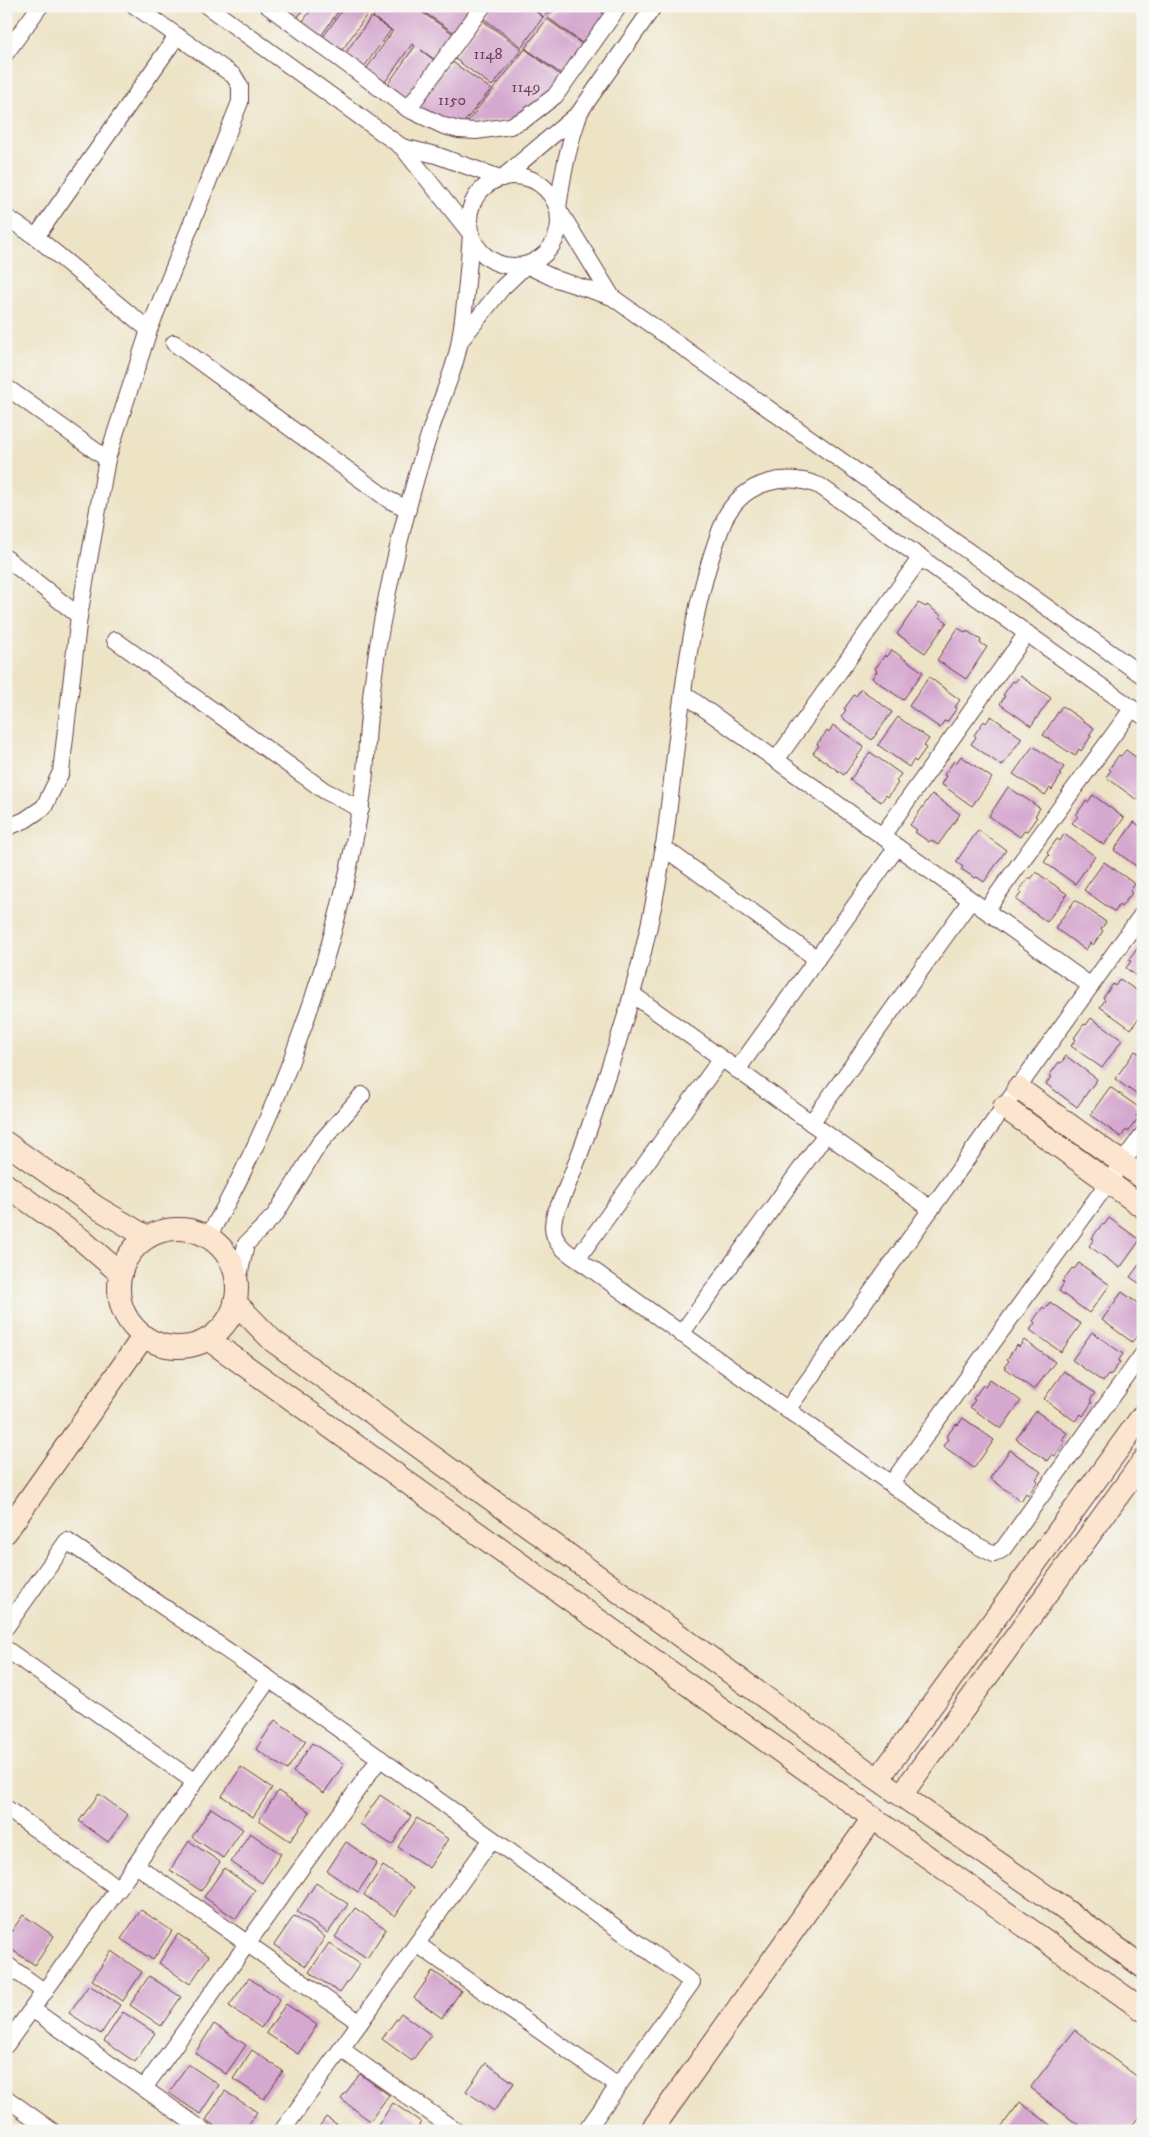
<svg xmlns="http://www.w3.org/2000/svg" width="1149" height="2137" viewBox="0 0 1149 2137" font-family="'IM FELL DW Pica',serif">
  <rect width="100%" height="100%" fill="#f6f6f2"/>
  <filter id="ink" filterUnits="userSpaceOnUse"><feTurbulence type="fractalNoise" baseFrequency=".02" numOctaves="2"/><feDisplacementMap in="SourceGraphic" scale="10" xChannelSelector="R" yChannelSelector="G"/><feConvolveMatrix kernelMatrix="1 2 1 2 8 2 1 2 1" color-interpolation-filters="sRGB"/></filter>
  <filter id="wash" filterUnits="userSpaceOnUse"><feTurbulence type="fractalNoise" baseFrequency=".0096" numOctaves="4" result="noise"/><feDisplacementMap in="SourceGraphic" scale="20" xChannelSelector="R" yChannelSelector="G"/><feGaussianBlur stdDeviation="1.12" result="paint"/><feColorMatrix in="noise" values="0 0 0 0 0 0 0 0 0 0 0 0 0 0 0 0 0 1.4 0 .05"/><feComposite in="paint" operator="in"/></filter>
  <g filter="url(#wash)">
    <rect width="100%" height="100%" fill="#ede3c5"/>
    <g id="blocks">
      <g fill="#d5a8cf">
        <polygon points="277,6 306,6 293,24"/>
        <polygon points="314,6 342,6 317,42 298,28"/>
        <polygon points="345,6 355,6 362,11 356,6 373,6 338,56 319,43"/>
        <polygon points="380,6 413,6 455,35 437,61 421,50 435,61 404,102 385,88 415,46 412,44 383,85 364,72 393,31 373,17"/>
        <polygon points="415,6 470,6 474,9 456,34"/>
        <polygon points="491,6 528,6 543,17 522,47 483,18"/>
        <polygon points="529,6 552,6 544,17"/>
        <polygon points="556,6 593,6 608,17 586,46 547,17"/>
        <polygon points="596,6 615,6 608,15"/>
        <polygon points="371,17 391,30 361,71 342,58"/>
        <polygon points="547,19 586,47 564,76 525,48"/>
        <polygon points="482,20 522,49 492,86 454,58"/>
        <polygon points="525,49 563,77 522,117 464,126"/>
        <polygon points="451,61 491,89 461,126 414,109"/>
        <polygon points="918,603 926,607 927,605 941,615 940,617 947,622 925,653 897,634"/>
        <polygon points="958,628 966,633 967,631 981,640 980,643 987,647 966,679 937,660"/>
        <polygon points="892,650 923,672 903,700 872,678 877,671 875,669 885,655 887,657"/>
        <polygon points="1020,676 1051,698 1031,726 1000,704 1005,696 1003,695 1013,681 1015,682"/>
        <polygon points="929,677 960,700 955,707 957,708 947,722 944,721 940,728 909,706"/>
        <polygon points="861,689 892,712 872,740 841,717 846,710 844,709 854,695 856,696"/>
        <polygon points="1062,706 1094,728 1089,735 1091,736 1081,751 1079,749 1075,756 1043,735"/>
        <polygon points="991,716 1022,738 1002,766 971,744 976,737 974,735 984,721 986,723"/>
        <polygon points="898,717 929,739 924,746 926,748 916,762 914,760 909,767 878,745"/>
        <polygon points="833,725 864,747 844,775 813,753 819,746 817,744 827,731 829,732"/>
        <polygon points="1033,746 1064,767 1059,774 1061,775 1052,790 1050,788 1045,795 1013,774"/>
        <polygon points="1126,750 1143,762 1143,791 1137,800 1106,777 1111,770 1109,769 1119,755 1121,756"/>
        <polygon points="870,752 901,774 896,781 898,783 888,797 886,795 881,802 850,780"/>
        <polygon points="961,756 992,778 972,806 941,784 946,776 944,775 954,761 956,763"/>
        <polygon points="1008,787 1040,808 1035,816 1037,817 1027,831 1025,830 1020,837 989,816"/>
        <polygon points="932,794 960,814 938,845 931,840 929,842 915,832 917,830 910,825"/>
        <polygon points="1093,795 1124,818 1104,845 1072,823 1078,816 1076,815 1086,801 1088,802"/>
        <polygon points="1134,822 1143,828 1143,871 1114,850"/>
        <polygon points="978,830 1006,850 984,882 977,877 975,878 961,869 963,867 956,862"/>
        <polygon points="1064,834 1095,856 1075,884 1044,862 1049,855 1047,853 1057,839 1060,841"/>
        <polygon points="1104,862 1135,884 1130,891 1132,893 1121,907 1119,905 1115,912 1084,890"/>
        <polygon points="1036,872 1067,894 1047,922 1016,900 1021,893 1019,891 1029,877 1031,879"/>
        <polygon points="1075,900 1106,922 1101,929 1103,931 1093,945 1090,943 1086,950 1055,928"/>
        <polygon points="1143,945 1143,981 1126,968 1131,961 1129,960 1139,946 1141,947"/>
        <polygon points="1120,979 1143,995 1143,1012 1131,1029 1100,1007 1105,1000 1103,998 1113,984 1115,986"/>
        <polygon points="1091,1018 1122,1040 1102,1068 1071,1046 1076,1039 1074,1038 1084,1024 1086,1025"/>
        <polygon points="1135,1051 1143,1056 1143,1099 1115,1079"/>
        <polygon points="1066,1056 1097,1079 1077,1107 1046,1084 1051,1077 1049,1076 1059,1062 1061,1063"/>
        <polygon points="1110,1087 1141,1109 1136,1116 1138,1118 1128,1132 1126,1130 1121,1137 1090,1115"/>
        <polygon points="1109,1218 1140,1240 1120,1268 1089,1246 1094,1239 1092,1238 1102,1224 1104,1225"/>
        <polygon points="1143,1259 1143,1286 1130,1277"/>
        <polygon points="1079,1263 1110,1285 1089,1313 1059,1291 1064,1283 1062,1282 1072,1268 1074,1269"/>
        <polygon points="1122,1292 1143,1307 1143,1332 1140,1337 1138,1335 1132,1342 1102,1320"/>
        <polygon points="1050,1302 1081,1324 1061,1352 1030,1330 1035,1323 1033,1321 1043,1307 1045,1309"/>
        <polygon points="1092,1332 1123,1354 1118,1361 1120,1362 1110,1376 1108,1375 1103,1382 1072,1360"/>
        <polygon points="1024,1340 1055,1362 1034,1390 1004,1367 1009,1361 1007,1359 1017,1345 1019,1347"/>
        <polygon points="1064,1371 1095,1393 1090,1400 1092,1402 1083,1416 1081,1414 1075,1421 1044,1399"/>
        <polygon points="990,1379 1021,1401 1001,1429 970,1407 975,1400 973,1399 983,1385 985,1386"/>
        <polygon points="1036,1411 1067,1433 1062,1440 1065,1442 1055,1456 1052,1454 1047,1461 1016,1439"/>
        <polygon points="963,1418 994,1440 974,1468 943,1446 948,1439 946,1437 956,1424 958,1425"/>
        <polygon points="1010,1450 1041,1472 1036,1479 1038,1481 1028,1495 1026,1493 1021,1501 990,1478"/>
        <polygon points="275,1720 306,1741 287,1770 256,1749"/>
        <polygon points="312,1743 344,1764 324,1793 293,1772"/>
        <polygon points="241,1767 272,1788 253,1817 222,1796"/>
        <polygon points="278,1791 310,1812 290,1841 259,1820"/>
        <polygon points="99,1794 128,1815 108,1842 79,1821"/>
        <polygon points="380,1795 411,1816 392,1845 360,1824"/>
        <polygon points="211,1808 243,1829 223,1858 192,1837"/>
        <polygon points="417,1818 448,1839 429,1868 398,1847"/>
        <polygon points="250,1833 281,1854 262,1883 231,1862"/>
        <polygon points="189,1841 220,1862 201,1891 170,1870"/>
        <polygon points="346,1842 377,1863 358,1892 327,1871"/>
        <polygon points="383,1866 414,1887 395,1916 364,1895"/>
        <polygon points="224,1868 255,1890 236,1919 204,1897"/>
        <polygon points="316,1883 348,1904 328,1933 297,1912"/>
        <polygon points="355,1908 386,1929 367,1958 335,1937"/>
        <polygon points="141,1910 172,1931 153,1960 121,1939"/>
        <polygon points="23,1915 54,1936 35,1965 6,1946 6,1939"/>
        <polygon points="294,1916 325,1937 306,1966 274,1945"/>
        <polygon points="178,1934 209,1956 190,1984 159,1963"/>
        <polygon points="329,1943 360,1964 340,1993 309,1972"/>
        <polygon points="111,1951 142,1972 123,2001 92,1980"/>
        <polygon points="433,1971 461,1991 442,2018 414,1998"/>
        <polygon points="149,1976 181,1997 161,2026 130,2005"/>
        <polygon points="249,1978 280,1999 261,2028 229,2006"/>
        <polygon points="89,1985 120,2005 101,2034 69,2013"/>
        <polygon points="286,2004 317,2025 298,2054 266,2033"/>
        <polygon points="123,2012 155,2033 135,2062 104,2041"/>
        <polygon points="401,2013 431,2035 412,2061 382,2039"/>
        <polygon points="214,2024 246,2045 226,2074 195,2053"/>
        <polygon points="1075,2030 1143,2081 1143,2111 1128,2131 1086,2131 1030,2088"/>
        <polygon points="252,2050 283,2071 264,2099 233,2079"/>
        <polygon points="486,2063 514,2083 494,2111 466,2091"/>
        <polygon points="188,2064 219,2085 200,2114 169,2093"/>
        <polygon points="360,2074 389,2095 370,2121 341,2099"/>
        <polygon points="225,2091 257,2112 244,2131 222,2131 206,2120"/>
        <polygon points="1020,2102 1058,2131 998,2131"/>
        <polygon points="393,2103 421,2122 415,2131 374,2131"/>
        <polygon points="326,2117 347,2131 316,2131"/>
      </g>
    </g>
  </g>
  <g filter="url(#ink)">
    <use href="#blocks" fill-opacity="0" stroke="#623c42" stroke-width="1"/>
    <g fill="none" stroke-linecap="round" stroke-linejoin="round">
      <g stroke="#623c42" stroke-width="18">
        <g id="street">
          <polyline points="207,6 402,147 471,234"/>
          <polyline points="268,6 408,109 444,126 459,130 476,131 510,126 525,119 555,96 619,6"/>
          <polyline points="6,53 40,6"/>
          <polyline points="408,109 483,6"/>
          <polyline points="402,147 436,155 500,178"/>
          <circle cx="514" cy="221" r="45"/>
          <polyline points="502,178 579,113 654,6"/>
          <path d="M558,208C562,176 568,146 579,115"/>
          <polyline points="560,212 612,297"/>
          <polyline points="6,217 36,237 149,330"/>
          <polyline points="36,237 177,36"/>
          <polyline points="461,340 502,288 526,265 556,279 612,297 1143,676"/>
          <polyline points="174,343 389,500 408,509"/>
          <polyline points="6,387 107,459"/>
          <polyline points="6,558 79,616"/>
          <polyline points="115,640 325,791 361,809"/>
          <polyline points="684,694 1091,986"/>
          <path d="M1143,716L820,486C785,472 746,481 726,516C685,614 679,733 665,838C653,923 631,1006 603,1087C589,1130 574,1173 555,1214C546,1244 569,1253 590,1268L976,1545L994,1554L1003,1549L1008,1542L1143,1354"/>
          <polyline points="776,760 921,557"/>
          <polyline points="6,828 25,820 44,807 61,772 79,616 107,459 149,330 240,102 240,86 234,76 135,6"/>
          <polyline points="882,836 1027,633"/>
          <polyline points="663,847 817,959"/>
          <polyline points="986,910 1132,709"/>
          <polyline points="632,994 931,1209"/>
          <polyline points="737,1070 897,847"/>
          <polyline points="811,1123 971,900"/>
          <path d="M208,1237C282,1109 337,950 361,804C366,779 366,752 368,726C372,683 378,639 387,596C399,540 413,484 431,429C440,401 456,368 460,339C466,305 468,270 471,235"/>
          <polyline points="577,1259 721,1059"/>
          <polyline points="237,1285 246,1244 275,1215 319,1144 362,1095"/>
          <polyline points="681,1334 826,1134"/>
          <polyline points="787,1410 1143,913"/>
          <polyline points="891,1484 1143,1134"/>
          <polyline points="6,1627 67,1541 269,1679 692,1982 586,2131"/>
          <polyline points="6,1649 195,1782"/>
          <polyline points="6,1808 119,1889"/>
          <polyline points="136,1865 360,2023"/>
          <polyline points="417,1944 618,2086"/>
          <polyline points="6,1964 45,1992"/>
          <polyline points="32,2009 204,2131"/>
          <polyline points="6,2045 269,1679"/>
          <polyline points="341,2049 456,2131"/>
          <polyline points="144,2088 380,1758"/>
          <polyline points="6,2098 52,2131"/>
          <polyline points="282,2131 492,1839"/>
        </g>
      </g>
      <g stroke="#623c42" stroke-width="24">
        <g id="secondary">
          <polyline points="1018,1088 1143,1178"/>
          <polyline points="1004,1107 1143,1207"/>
          <polyline points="6,1143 96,1207 147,1237"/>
          <polyline points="6,1185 82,1240 121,1274"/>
          <circle cx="178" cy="1288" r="59"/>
          <polyline points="235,1302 273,1341 872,1775 1049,1898 1143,1967"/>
          <polyline points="208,1339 873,1818 1143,2010"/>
          <polyline points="6,1532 143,1337"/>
          <polyline points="879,1778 1143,1415"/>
          <polyline points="902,1794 1143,1461"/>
          <polyline points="651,2131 873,1818"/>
        </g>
      </g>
      <use href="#street" stroke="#fff" stroke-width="16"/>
      <use href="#secondary" stroke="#fbe5cf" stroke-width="22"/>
    </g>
  </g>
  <g text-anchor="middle" stroke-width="4" stroke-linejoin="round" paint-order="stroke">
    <g font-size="16" fill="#6d4154">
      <text x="488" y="59">1148</text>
      <text x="526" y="92">1149</text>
      <text x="452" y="105">1150</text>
    </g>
  </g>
  <rect width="1149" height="2137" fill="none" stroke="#f6f6f2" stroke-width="25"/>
</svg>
